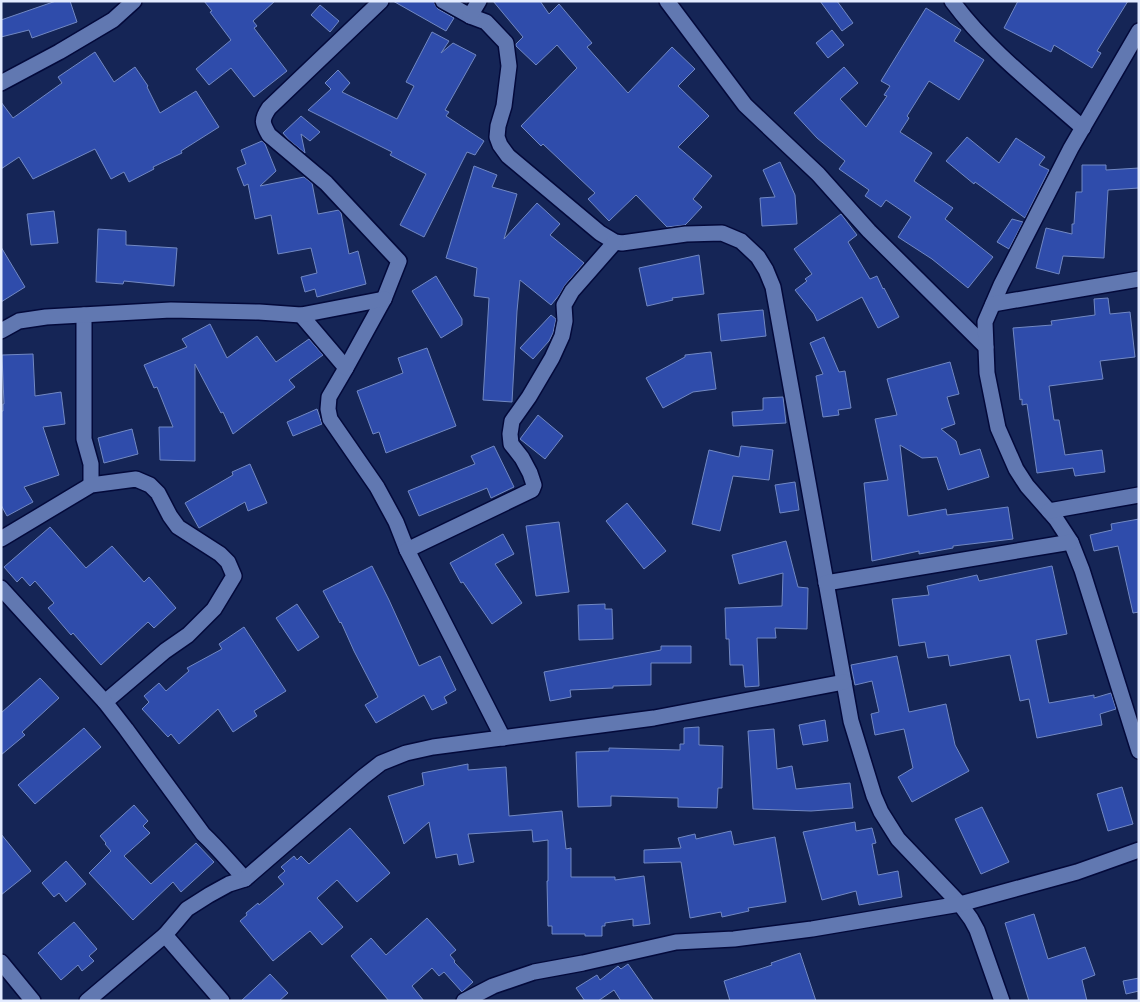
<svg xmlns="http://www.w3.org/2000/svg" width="1140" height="1002" viewBox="0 0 1140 1002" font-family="Barlow,sans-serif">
  <rect width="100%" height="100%" fill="#152556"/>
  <g fill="#2f4cab" stroke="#7188c3">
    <polygon points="56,1 70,1 77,22 32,38 29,30 1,37 1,20"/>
    <polygon points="204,1 275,1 253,21 257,26 254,28 287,71 254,97 231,68 209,85 196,69 231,40 210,12 212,11"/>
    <polygon points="393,1 434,1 435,5 438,9 454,18 446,31"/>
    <polygon points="493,1 540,1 549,14 559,4 592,43 587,47 628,93 672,47 695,69 678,86 709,116 678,147 712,176 693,199 702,207 689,221 685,225 667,227 636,195 609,221 588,199 595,193 543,144 541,146 521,126 577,68 557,45 536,65 516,46 516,44 523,37"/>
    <polygon points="820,1 837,1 853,23 842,31"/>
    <polygon points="1018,1 1128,1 1097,51 1101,53 1092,68 1054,45 1051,52 1004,28"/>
    <polygon points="320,5 339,21 330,32 311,15"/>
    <polygon points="926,8 961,30 954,41 984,60 959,100 929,81 907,116 909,118 900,132 932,153 914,181 953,208 945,219 993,257 968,288 932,259 898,237 911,217 886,200 881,207 865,196 869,190 839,169 845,161 817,138 794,113 844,67 858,83 840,99 866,127 887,96 884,95 890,86 881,81"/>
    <polygon points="832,30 844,45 828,58 816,43"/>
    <polygon points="432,32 449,41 441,53 453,43 476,55 445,110 449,112 446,116 484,141 475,155 467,152 424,237 400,225 426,174 390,155 392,152 308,110 331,89 325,83 338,70 350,83 342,92 397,119 414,86 406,82"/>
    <polygon points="95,52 114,82 135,67 148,86 147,87 160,113 196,91 219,127 181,151 182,153 153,167 154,169 129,182 124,172 111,179 95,149 33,179 19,157 1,169 1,102 13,118 62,83 58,77"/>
    <polygon points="301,116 320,132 310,141 301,134 305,153 289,140 283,133"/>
    <polygon points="967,137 999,163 1016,138 1045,157 1039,165 1049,170 1025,218 975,182 974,184 946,161"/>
    <polygon points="262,141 265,144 276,171 260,186 304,177 312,183 318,214 339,210 341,213 349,254 358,251 366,284 317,297 315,289 305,292 301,277 317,273 311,248 278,254 271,215 255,219 248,184 244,186 237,168 246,164 241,150"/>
    <polygon points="780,162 795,195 797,224 762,226 760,198 775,197 763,170"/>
    <polygon points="1082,165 1106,165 1106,170 1139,168 1139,188 1108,190 1104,258 1063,256 1059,274 1036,268 1046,228 1072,234 1072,224 1074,224 1076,192 1082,192"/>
    <polygon points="474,166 497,175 492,187 517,194 504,239 537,203 560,224 550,235 584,263 565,285 560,294 551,305 520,280 517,311 512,402 483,400 489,298 474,296 477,268 446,258"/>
    <polygon points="54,211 58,243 31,245 27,214"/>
    <polygon points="841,214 857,235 848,242 870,279 877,276 883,289 884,288 899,317 878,328 862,297 817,321 814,314 795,290 807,281 805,279 812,274 794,249"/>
    <polygon points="1012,219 1023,222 1009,249 997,242"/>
    <polygon points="98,229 126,231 126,245 177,248 174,286 124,281 123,284 96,282"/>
    <polygon points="1,247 25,287 1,302"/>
    <polygon points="699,255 704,294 672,298 673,300 647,306 639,268"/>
    <polygon points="436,276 462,319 462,325 441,338 412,291"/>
    <polygon points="1108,298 1110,314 1130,312 1135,357 1100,361 1103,379 1049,386 1054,420 1059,420 1065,455 1102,450 1105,472 1075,476 1073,468 1037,473 1027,404 1022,405 1022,399 1020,400 1013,328 1052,325 1051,321 1095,315 1094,299"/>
    <polygon points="763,310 766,336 721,341 718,314"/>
    <polygon points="551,315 556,319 553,333 549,341 533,359 520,348"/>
    <polygon points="210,324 227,358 257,336 276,362 309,339 323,355 289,380 295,387 233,434 223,412 221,413 195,364 195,461 160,460 159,427 173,427 157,387 154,388 144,365 187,347 182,339"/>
    <polygon points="824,337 839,372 845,371 851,408 838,410 839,415 823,417 816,376 823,374 810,343"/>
    <polygon points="427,348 456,426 386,453 379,432 373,434 357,391 403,373 398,358"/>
    <polygon points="711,352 716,389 693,392 663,408 646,378 685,357 685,355"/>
    <polygon points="33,354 35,396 61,392 65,424 43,427 59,475 24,487 33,502 7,516 1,505 1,411 3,411 3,404 4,404 2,355"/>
    <polygon points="950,362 959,394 947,397 955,424 941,429 956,441 960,455 980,449 989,477 948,490 937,457 922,458 900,445 908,516 946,509 947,515 1008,507 1013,539 953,546 953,548 919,554 919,551 872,561 864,483 888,480 875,419 897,415 887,379"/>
    <polygon points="783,397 786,423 733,426 732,412 763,410 763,398"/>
    <polygon points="317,409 322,424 293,436 287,422"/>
    <polygon points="538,415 563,436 545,459 520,439"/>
    <polygon points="132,429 138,454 104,463 98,438"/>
    <polygon points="494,446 514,487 491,498 487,488 419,516 408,491 475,464 471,456"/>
    <polygon points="741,446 773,450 769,480 733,476 720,531 692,524 709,450 739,457"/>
    <polygon points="250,464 267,503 248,511 245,502 199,528 185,503 233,475 232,472"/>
    <polygon points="795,482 799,510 780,513 775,485"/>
    <polygon points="627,503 666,551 644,569 606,521"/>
    <polygon points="1139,519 1139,612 1133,613 1118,546 1094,551 1090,535 1112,530 1111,524"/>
    <polygon points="559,522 569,592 536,596 526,526"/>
    <polygon points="50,527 86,568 112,546 144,582 149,577 176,608 154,628 148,622 101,665 73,633 71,635 48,608 54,603 35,581 30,586 22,577 17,582 4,567"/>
    <polygon points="503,534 514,554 495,564 522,603 492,624 463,582 461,583 450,563"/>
    <polygon points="786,541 798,587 808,588 807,629 775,628 776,638 757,638 759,686 745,687 743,665 730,665 729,639 726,639 725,608 782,606 783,573 739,584 732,555"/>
    <polygon points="372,566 389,600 419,666 440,656 456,690 444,697 447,703 432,710 424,695 376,723 365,705 378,697 354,651 341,622 340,623 323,591"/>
    <polygon points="1052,566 1067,634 1036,640 1049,703 1094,695 1094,698 1111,693 1116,709 1100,714 1102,725 1037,738 1029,699 1020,701 1010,655 950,666 948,655 928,658 925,642 899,646 892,599 929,595 927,586 977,575 979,581"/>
    <polygon points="297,604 319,637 298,651 276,618"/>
    <polygon points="605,604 605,609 612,609 613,639 579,640 578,605"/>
    <polygon points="244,627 286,691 254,711 257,716 233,732 218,709 179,744 171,734 168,737 142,709 149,702 144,696 159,683 166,691 189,671 187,668 222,649 219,644"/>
    <polygon points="661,646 691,646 691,663 651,663 651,685 613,686 613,688 570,690 571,697 550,701 544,672 661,650"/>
    <polygon points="897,656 909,712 946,704 955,745 969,771 912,802 898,777 913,768 904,729 875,735 871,714 879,712 872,681 855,685 851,665"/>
    <polygon points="40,678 59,698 22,732 25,735 1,755 1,713"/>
    <polygon points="825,720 828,741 803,745 799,725"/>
    <polygon points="699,727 699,745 723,746 722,788 718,788 717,808 678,807 678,798 611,796 611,806 578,807 576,752 609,751 609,748 680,750 680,744 684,744 684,728"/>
    <polygon points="84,728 101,747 35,804 18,785"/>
    <polygon points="774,729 777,769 792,766 796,789 850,783 853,808 811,811 753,809 748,731"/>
    <polygon points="468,764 468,770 506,767 509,816 562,811 566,849 571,848 571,877 615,877 615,880 644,876 650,924 633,926 633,919 605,923 605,926 602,926 602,936 585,936 585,934 552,934 552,926 548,926 547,881 548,881 548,840 533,842 532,830 468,834 474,862 459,865 457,854 436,858 429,822 404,844 388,796 424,785 422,773"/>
    <polygon points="1122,787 1133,824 1108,831 1097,794"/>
    <polygon points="134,805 148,821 143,826 150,833 124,856 151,884 196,843 214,862 181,892 173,882 133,920 89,873 111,851 105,844 106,843 100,836"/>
    <polygon points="982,807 1009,862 981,874 955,819"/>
    <polygon points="855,822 856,831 872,828 876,843 872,844 878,875 898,871 902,897 859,905 856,891 822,900 803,832"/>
    <polygon points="350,828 390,873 357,902 337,880 317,898 343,927 322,945 310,931 273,961 240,921 247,915 246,913 258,903 259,905 284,884 278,877 285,871 281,867 294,856 297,860 301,856 309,864"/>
    <polygon points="731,831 734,845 775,837 786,902 748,908 749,911 722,917 721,912 690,918 681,862 644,863 644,850 681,848 678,838 695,834 696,839"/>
    <polygon points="1,834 31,871 1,895"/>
    <polygon points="66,861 86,884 66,902 59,893 54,897 42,883"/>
    <polygon points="1034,914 1048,959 1085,947 1095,975 1082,980 1087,1001 1029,1001 1005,923"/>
    <polygon points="427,918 456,950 450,955 455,961 454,962 473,982 462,992 444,972 439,976 432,968 412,986 424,1001 389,1001 351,956 371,938 386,955"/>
    <polygon points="74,922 97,949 89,956 94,961 82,971 78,965 61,980 38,953"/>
    <polygon points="800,953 816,1001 730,1001 724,981 772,965 771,963"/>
    <polygon points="628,964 654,1001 621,1001 614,990 598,1001 585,1001 576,988 597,975 600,980 618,966 621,969"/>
    <polygon points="270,974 288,993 279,1001 241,1001"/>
    <polygon points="1139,978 1139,991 1126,994 1123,981"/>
  </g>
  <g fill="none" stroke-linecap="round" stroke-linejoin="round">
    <g stroke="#03093a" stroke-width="18">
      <g id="street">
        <path d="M381,1L269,108C261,120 262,123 269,135L326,183L399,261L384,299L346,368L329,397L328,409L330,419L377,487L396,522L407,550L503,738"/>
        <polyline points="443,1 470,16 486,22 506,43 509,66 504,106 498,126 497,137 500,145 508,156 600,233 615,242 622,243 686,234 722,233 741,241 758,257 766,270 773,287 851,721 874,796 881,812 898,839 960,904 971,919 977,930 1002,1001"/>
        <polyline points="667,1 745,105 818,174 869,231 986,347"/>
        <path d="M952,1C988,50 1038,88 1083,128"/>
        <polyline points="470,16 479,1"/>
        <polyline points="1139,31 1071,148 1001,285 985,322 987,373 998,428 1016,469 1027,486 1056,519 1071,542 1082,570 1139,751"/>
        <polyline points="1,83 59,52 113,20 134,1"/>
        <polyline points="993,304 1139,279"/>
        <polyline points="84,315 84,439 91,464 91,485"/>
        <polyline points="301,315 346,368"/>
        <polyline points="1,331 19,321 46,317 171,310 259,312 301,315 384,299"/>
        <polyline points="1049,511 1139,495"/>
        <polyline points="1,539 91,485 136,479 150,485 158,493 170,516 178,527 220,554 228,562 234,576 214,609 188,635 165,651 105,702"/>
        <polyline points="407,550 532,490 534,485 530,473 522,458 511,444 510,434 512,421 529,397 552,358 562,336 565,321 564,305 572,291 615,242"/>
        <polyline points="826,583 1071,542"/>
        <path d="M1,588L105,702L126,729L203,834C218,848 231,864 245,879"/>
        <polyline points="165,935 222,1001"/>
        <polyline points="1,962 33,1001"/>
        <polyline points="87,1001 165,935 187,909 209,895 229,884 245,879 363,777 381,763 406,753 433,747 654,718 844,682"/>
        <polyline points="464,1001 493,986 534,972 583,963 676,942 734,939 812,929 960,904 1077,872 1139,850"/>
      </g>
    </g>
    <use href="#street" stroke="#6178b1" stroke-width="15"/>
  </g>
  <rect width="1140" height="1002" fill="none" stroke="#e3ebff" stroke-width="5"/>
</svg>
